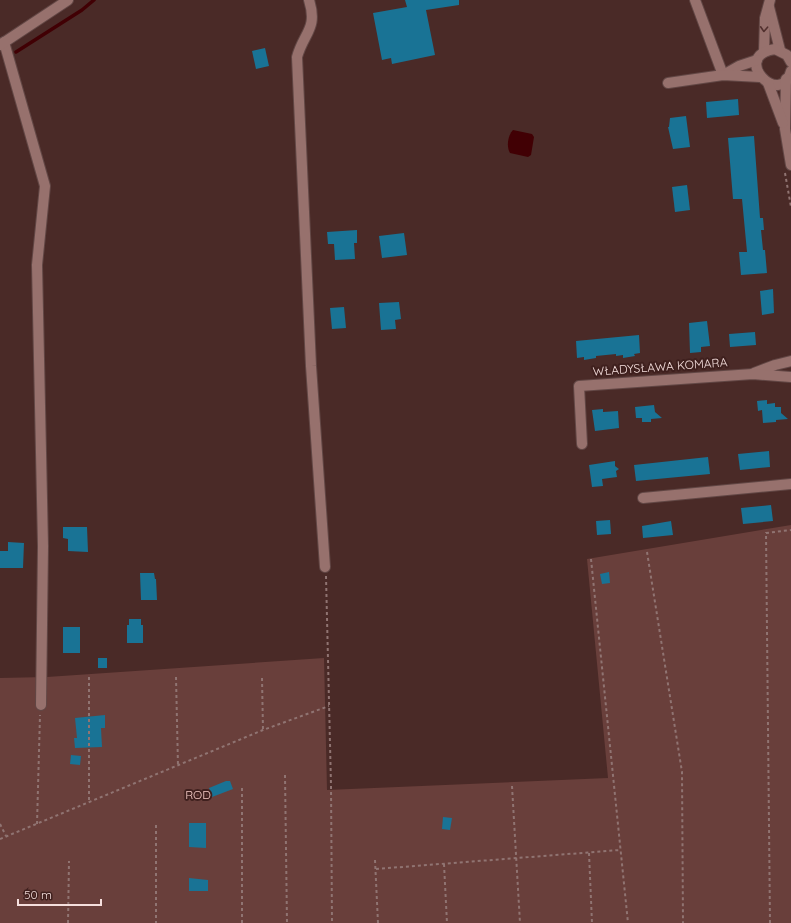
<svg xmlns="http://www.w3.org/2000/svg" width="791" height="923" viewBox="0 0 791 923" font-family="Quicksand,sans-serif">
  <rect width="100%" height="100%" fill="#4a2a27"/>
  <polygon fill="#693f3b" points="791,525 791,923 0,923 0,678 47,677 324,658 327,790 608,778 587,559"/>
  <path fill="#410004" d="M513,130L532,134L534,137L531,155L528,157L510,153C506,146 508,135 513,130Z"/>
  <g fill="none" stroke-linecap="round" stroke-linejoin="round">
    <polyline stroke="#410004" stroke-width="3.5" points="16,52 82,10 94,0"/>
  </g>
  <g fill="#197395">
    <polygon points="405,0 459,0 459,5 426,10 435,55 392,64 391,58 382,60 373,13 407,7"/>
    <polygon points="265,48 269,66 256,69 252,51"/>
    <polygon points="738,99 739,115 707,118 706,102"/>
    <polygon points="686,116 690,147 673,149 668,127 669,127 670,118"/>
    <polygon points="754,136 760,218 763,218 764,230 761,230 763,250 765,250 767,273 741,275 739,252 747,252 742,199 733,199 728,138"/>
    <polygon points="687,185 690,210 675,212 672,187"/>
    <polygon points="357,230 357,243 354,243 355,259 335,260 334,244 328,244 327,232"/>
    <polygon points="404,233 407,255 382,258 379,236"/>
    <polygon points="773,289 774,313 762,315 760,291"/>
    <polygon points="399,302 401,319 395,320 396,329 381,330 379,303"/>
    <polygon points="344,307 346,328 332,329 330,308"/>
    <polygon points="707,321 710,346 701,347 701,352 690,353 689,323"/>
    <polygon points="755,332 756,345 730,347 729,334"/>
    <polygon points="639,335 640,353 634,354 635,356 623,358 623,355 616,356 616,354 596,356 596,358 584,360 584,357 577,358 576,341"/>
    <polygon points="767,400 767,404 775,403 775,407 781,407 781,413 788,419 776,420 776,422 763,423 762,410 758,411 757,401"/>
    <polygon points="654,405 655,412 662,418 651,419 651,422 642,422 642,418 636,418 635,407"/>
    <polygon points="603,409 603,412 618,411 619,428 595,431 592,410"/>
    <polygon points="769,451 770,467 740,470 738,454"/>
    <polygon points="708,457 710,474 636,481 634,465"/>
    <polygon points="615,461 615,466 619,469 616,471 617,477 602,479 603,486 592,487 589,465"/>
    <polygon points="771,505 773,521 743,524 741,508"/>
    <polygon points="610,520 611,534 597,535 596,521"/>
    <polygon points="671,521 673,535 643,538 642,526"/>
    <polygon points="63,527 87,527 88,552 68,551 68,539 63,538"/>
    <polygon points="8,542 24,543 23,568 0,568 0,551 8,551"/>
    <polygon points="609,572 610,583 602,584 600,574"/>
    <polygon points="140,573 154,573 155,579 156,579 157,600 141,600"/>
    <polygon points="129,619 141,619 141,625 143,625 143,643 127,643 127,625 129,625"/>
    <rect x="63" y="627" width="17" height="26"/>
    <rect x="98" y="658" width="9" height="10"/>
    <polygon points="105,715 105,728 101,728 102,747 75,748 74,738 77,738 75,718"/>
    <polygon points="71,755 81,756 80,765 70,764"/>
    <polygon points="226,781 230,781 233,789 212,797 209,788"/>
    <polygon points="443,817 452,818 450,830 442,829"/>
    <polygon points="189,823 206,823 206,848 189,847"/>
    <polygon points="189,878 208,880 208,891 189,891"/>
  </g>
  <g fill="none" stroke-linecap="round" stroke-linejoin="round">
    <g stroke="#624745" stroke-width="12">
      <g id="minor">
        <path d="M309,0C318,29 304,32 297,57L311,366L325,567"/>
        <polyline points="695,0 723,75"/>
        <polyline points="769,7 780,50"/>
        <polyline points="4,42 45,186 37,265 43,546 41,705"/>
        <polyline points="0,45 68,0"/>
        <polyline points="764,52 765,18 770,0"/>
        <path d="M791,62L787,55L775,49C729,56 781,110 791,71"/>
        <polyline points="723,75 739,66 757,60"/>
        <polyline points="786,79 785,129 791,165"/>
        <polyline points="668,83 723,75 760,77"/>
        <polyline points="768,83 783,123"/>
        <polyline points="754,373 775,365 791,361"/>
        <polyline points="582,444 579,386 753,374 791,377"/>
        <polyline points="643,498 791,484"/>
      </g>
    </g>
    <g stroke="#907472" stroke-width="2" stroke-dasharray="3 3" stroke-linecap="butt">
      <polyline points="785,173 791,207"/>
      <polyline points="647,552 682,772 683,923"/>
      <polyline points="591,559 628,923"/>
      <polyline points="326,576 331,785 332,923"/>
      <polyline points="89,677 89,803"/>
      <polyline points="176,677 178,766"/>
      <polyline points="262,678 263,730"/>
      <polyline points="285,775 287,923"/>
      <polyline points="512,786 520,923"/>
      <polyline points="242,788 242,923"/>
      <polyline points="0,824 6,836"/>
      <polyline points="37,824 40,715"/>
      <polyline points="156,825 156,923"/>
      <polyline points="0,839 263,730 329,706"/>
      <polyline points="589,853 592,923"/>
      <polyline points="375,860 378,923"/>
      <polyline points="444,864 447,923"/>
      <polyline points="376,869 620,850"/>
      <polyline points="68,923 69,861"/>
      <polyline points="770,923 766,533 791,530"/>
    </g>
    <use href="#minor" stroke="#97716d" stroke-width="10"/>
  </g>
  <defs><path id="oneway-chevron" d="M-2-3.5L2.5 0L-2 3.5" fill="none" stroke-width="1.6" stroke-linecap="round" stroke-linejoin="round"/></defs>
  <use stroke="#51302e" href="#oneway-chevron" transform="translate(764 29) rotate(93)"/>
  <g text-anchor="middle" stroke-width="4" stroke-linejoin="round" paint-order="stroke">
    <g font-size="12" fill="#f5dfdd" stroke="#3f201e">
      <text transform="translate(660 367) rotate(-4)" y="4">WŁADYSŁAWA KOMARA</text>
    </g>
    <g font-size="12" fill="#f4c9c4" stroke="#3f201e">
      <text x="198" y="799">ROD</text>
    </g>
  </g>
  <path d="M18 899v6h83v-6" fill="none" stroke="#f5dfdd" stroke-width="2"/>
  <text x="24" y="899" font-size="12" fill="#f5dfdd" stroke="#3f201e" stroke-width="3" paint-order="stroke">50 m</text>
</svg>
